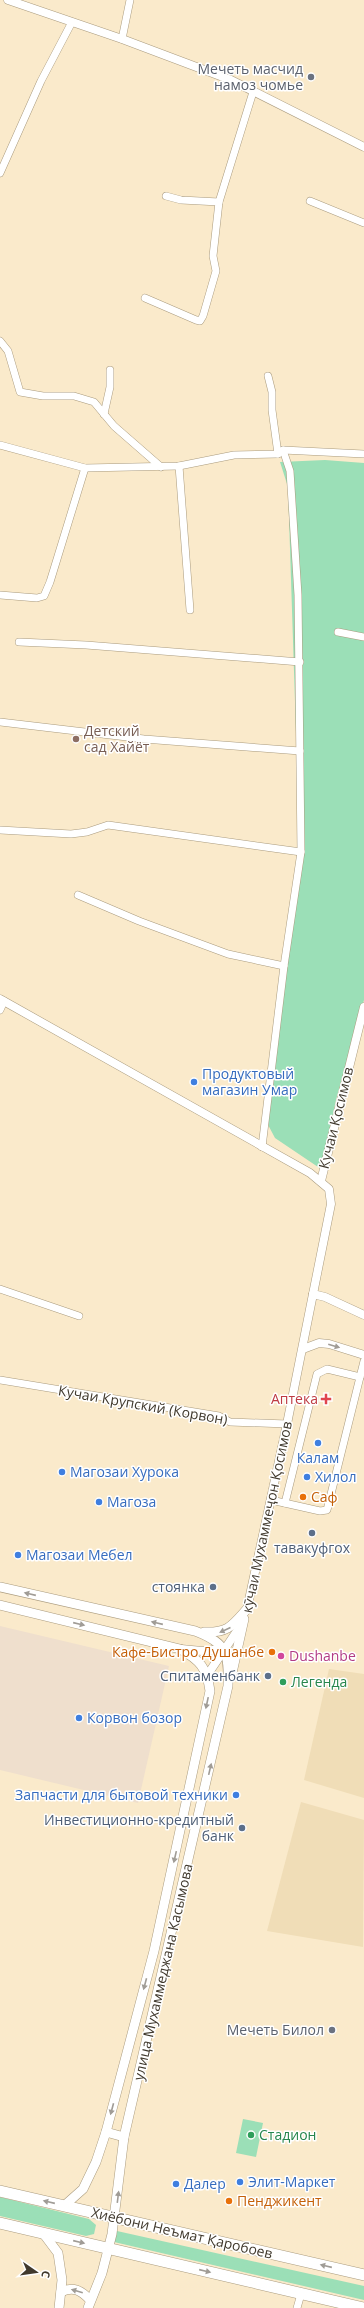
<svg xmlns="http://www.w3.org/2000/svg" width="364" height="2308" viewBox="0 0 364 2308" font-family="'Open Sans',sans-serif">
  <rect width="100%" height="100%" fill="#faeacb"/>
  <polygon fill="#efdfcd" points="0,1626 169,1666 138,1803 0,1770"/>
  <g fill="#f0ddb7">
    <polygon points="329,1669 364,1674 364,1798 304,1780"/>
    <polygon points="301,1802 364,1820 363,1947 267,1931"/>
  </g>
  <g fill="#9bdfb7">
    <polygon points="325,460 364,463 364,1000 336,1100 321,1169 275,1138 266,1121 300,856 288,487 280,462"/>
    <polygon points="243,2119 263,2123 256,2157 236,2153"/>
    <polygon points="0,2197 89,2219 96,2225 94,2234 86,2236 0,2216"/>
    <polygon points="117,2231 364,2286 364,2300 114,2242"/>
  </g>
  <g fill="none" stroke-linecap="round" stroke-linejoin="round">
    <g stroke="#aa9b7e" stroke-width="8">
      <g id="minor">
        <polyline points="122,39 130,0"/>
        <polyline points="0,173 41,81 72,22"/>
        <polyline points="166,196 181,200 219,202"/>
        <polyline points="310,201 364,223"/>
        <polyline points="145,298 196,320 200,321 203,316 216,271 213,256 219,202 253,92"/>
        <polyline points="0,341 8,351 20,392 43,396 74,396 94,402 114,426 161,467"/>
        <polyline points="268,376 272,392 272,410 278,454"/>
        <polyline points="104,414 110,387 110,370"/>
        <polyline points="0,445 85,468 179,466 234,455 278,454 283,450 364,454"/>
        <polyline points="179,466 190,610"/>
        <polyline points="0,595 37,598 44,596 50,582 85,468"/>
        <polyline points="338,632 364,637"/>
        <polyline points="19,642 86,645 300,662"/>
        <polyline points="0,722 144,739 300,751"/>
        <polyline points="0,830 71,834 87,832 108,825 301,852"/>
        <polyline points="78,895 139,921 228,954 284,966"/>
        <polyline points="0,1010 4,1001"/>
        <polyline points="262,1147 284,966 301,852 298,595 290,471 283,450"/>
        <polyline points="0,1289 79,1316"/>
        <polyline points="0,1380 219,1416 230,1422 287,1424"/>
        <polyline points="271,1500 320,1511 327,1510 364,1361"/>
        <polyline points="285,1503 317,1374 327,1369 360,1377"/>
        <polyline points="297,2308 301,2294"/>
      </g>
    </g>
    <g stroke="#aa9b7e" stroke-width="9">
      <g id="tertiary">
        <polyline points="8,0 122,39 231,80 364,147"/>
        <polyline points="0,999 310,1173 329,1189 331,1204 287,1424 247,1609"/>
        <polyline points="321,1181 364,1007"/>
        <polyline points="313,1294 325,1297 364,1315"/>
        <polyline points="303,1349 319,1343 329,1344 364,1355"/>
        <polyline points="181,1649 202,1651 224,1649"/>
        <polyline points="208,1674 241,1625"/>
      </g>
    </g>
    <g stroke="#aa9b7e" stroke-width="10">
      <g id="secondary">
        <path d="M0,1587L195,1631C227,1643 229,1653 228,1686L124,2137L112,2234L102,2273L88,2308"/>
        <path d="M0,1605L180,1649C200,1660 207,1668 210,1691L154,1951L106,2132L96,2162L83,2189L65,2205"/>
        <path d="M204,1632C228,1633 232,1626 247,1609"/>
        <polyline points="232,1673 244,1619"/>
        <polyline points="106,2132 124,2137"/>
        <polyline points="43,2233 58,2253 62,2280 59,2308"/>
        <path d="M61,2292C73,2286 81,2290 90,2300"/>
      </g>
    </g>
    <g stroke="#aa9b7e" stroke-width="12">
      <g id="trunk">
        <polyline points="0,2191 364,2275"/>
        <polyline points="0,2223 363,2308"/>
      </g>
    </g>
    <use href="#minor" stroke="#fff" stroke-width="7"/>
    <use href="#tertiary" stroke="#fff" stroke-width="8"/>
    <use href="#secondary" stroke="#fff" stroke-width="9"/>
    <use href="#trunk" stroke="#fff" stroke-width="11"/>
  </g>
  <defs><path id="oneway-solid" d="M-6-.8H1V-3.2L6.5 0L1 3.2V.8H-6Z"/></defs>
  <g fill="#a09c96">
    <use href="#oneway-solid" transform="translate(334 1346) rotate(16)"/>
    <use href="#oneway-solid" transform="translate(30 1594) rotate(-167)"/>
    <use href="#oneway-solid" transform="translate(157 1623) rotate(-167)"/>
    <use href="#oneway-solid" transform="translate(79 1624) rotate(13)"/>
    <use href="#oneway-solid" transform="translate(225 1630) rotate(156)"/>
    <use href="#oneway-solid" transform="translate(207 1703) rotate(102)"/>
    <use href="#oneway-solid" transform="translate(210 1769) rotate(-77)"/>
    <use href="#oneway-solid" transform="translate(175 1857) rotate(103)"/>
    <use href="#oneway-solid" transform="translate(145 1984) rotate(105)"/>
    <use href="#oneway-solid" transform="translate(112 2109) rotate(105)"/>
    <use href="#oneway-solid" transform="translate(118 2197) rotate(-83)"/>
    <use href="#oneway-solid" transform="translate(49 2202) rotate(-167)"/>
    <use href="#oneway-solid" transform="translate(79 2242) rotate(13)"/>
    <use href="#oneway-solid" transform="translate(326 2266) rotate(-167)"/>
    <use href="#oneway-solid" transform="translate(205 2271) rotate(13)"/>
    <use href="#oneway-solid" transform="translate(77 2291) rotate(-164)"/>
  </g>
  <g fill="#6b7280" stroke="#fff" stroke-width="1.5">
    <circle cx="311" cy="77" r="4"/>
    <circle cx="332" cy="2030" r="4"/>
  </g>
  <circle fill="#8d6e63" stroke="#fff" stroke-width="1.5" cx="76" cy="739" r="4"/>
  <g fill="#3f7fe0" stroke="#fff" stroke-width="1.5">
    <circle cx="194" cy="1082" r="4"/>
    <circle cx="318" cy="1443" r="4"/>
    <circle cx="62" cy="1472" r="4"/>
    <circle cx="307" cy="1477" r="4"/>
    <circle cx="99" cy="1502" r="4"/>
    <circle cx="18" cy="1555" r="4"/>
    <circle cx="79" cy="1718" r="4"/>
    <circle cx="236" cy="1795" r="4"/>
    <circle cx="240" cy="2182" r="4"/>
    <circle cx="176" cy="2184" r="4"/>
  </g>
  <path fill="#e0444e" stroke="#fff" stroke-width="1.5" d="M324 1393h4v4h4v4h-4v4h-4v-4h-4v-4h4z"/>
  <g fill="#e8710a" stroke="#fff" stroke-width="1.5">
    <circle cx="303" cy="1497" r="4"/>
    <circle cx="272" cy="1652" r="4"/>
    <circle cx="229" cy="2201" r="4"/>
  </g>
  <g fill="#5c6f8a" stroke="#fff" stroke-width="1.5">
    <circle cx="312" cy="1533" r="4"/>
    <circle cx="213" cy="1587" r="4"/>
    <circle cx="268" cy="1676" r="4"/>
    <circle cx="242" cy="1828" r="4"/>
  </g>
  <circle fill="#d1479c" stroke="#fff" stroke-width="1.5" cx="281" cy="1656" r="4"/>
  <g fill="#2e9e5b" stroke="#fff" stroke-width="1.5">
    <circle cx="283" cy="1682" r="4"/>
    <circle cx="251" cy="2135" r="4"/>
  </g>
  <g text-anchor="middle" stroke-width="3" stroke-linejoin="round" paint-order="stroke">
    <g font-size="14" fill="#5b616d" stroke="#fff" text-anchor="end">
      <text x="303" y="74">Мечеть масчид<tspan x="303" dy="16">намоз чомье</tspan></text>
      <text x="324" y="2035">Мечеть Билол</text>
    </g>
    <g font-size="14" fill="#785e54" stroke="#fff" text-anchor="start">
      <text x="84" y="736">Детский<tspan x="84" dy="16">сад Хайёт</tspan></text>
    </g>
    <g font-size="14" fill="#366cbe" stroke="#fff" text-anchor="start">
      <text x="202" y="1079">Продуктовый<tspan x="202" dy="16">магазин Умар</tspan></text>
      <text x="318" y="1463" text-anchor="middle">Калам</text>
      <text x="70" y="1477">Магозаи Хурока</text>
      <text x="315" y="1482">Хилол</text>
      <text x="107" y="1507">Магоза</text>
      <text x="26" y="1560">Магозаи Мебел</text>
      <text x="87" y="1723">Корвон бозор</text>
      <text x="228" y="1800" text-anchor="end">Запчасти для бытовой техники</text>
      <text x="248" y="2187">Элит-Маркет</text>
      <text x="184" y="2189">Далер</text>
    </g>
    <g font-size="14" fill="#40392d" stroke="#fff">
      <text transform="translate(336 1118) rotate(-76)" y="5">Кучаи Қосимов</text>
      <text transform="translate(143 1405) rotate(10)" y="5">Кучаи Крупский (Корвон)</text>
      <text transform="translate(267 1517) rotate(-78)" y="5">кӯчаи Мухаммеҷон Қосимов</text>
      <text transform="translate(163 1972) rotate(-77)" y="5">улица Мухаммеджана Касымова</text>
      <text transform="translate(182 2233) rotate(13)" y="5">Хиёбони Неъмат Қаробоев</text>
    </g>
    <g font-size="14" fill="#be3a42" stroke="#fff" text-anchor="end">
      <text x="318" y="1404">Аптека</text>
    </g>
    <g font-size="14" fill="#c56008" stroke="#fff" text-anchor="start">
      <text x="311" y="1502">Саф</text>
      <text x="264" y="1657" text-anchor="end">Кафе-Бистро Душанбе</text>
      <text x="237" y="2206">Пенджикент</text>
    </g>
    <g font-size="14" fill="#4e5e75" stroke="#fff" text-anchor="end">
      <text x="312" y="1553" text-anchor="middle">тавакуфгох</text>
      <text x="205" y="1592">стоянка</text>
      <text x="260" y="1681">Спитаменбанк</text>
      <text x="234" y="1825">Инвестиционно-кредитный<tspan x="234" dy="16">банк</tspan></text>
    </g>
    <g font-size="14" fill="#b23c85" stroke="#fff" text-anchor="start">
      <text x="289" y="1661">Dushanbe</text>
    </g>
    <g font-size="14" fill="#27864d" stroke="#fff" text-anchor="start">
      <text x="291" y="1687">Легенда</text>
      <text x="259" y="2140">Стадион</text>
    </g>
  </g>
  <g transform="translate(36 2272) rotate(103)" stroke="#ffffff" stroke-width="3" paint-order="stroke">
  <path d="M0-3L7 15L0 10L-7 15Z" fill="#40392d"/>
  <text y="-6" font-size="11" font-weight="bold" text-anchor="middle" fill="#40392d">С</text>
  </g>
</svg>
